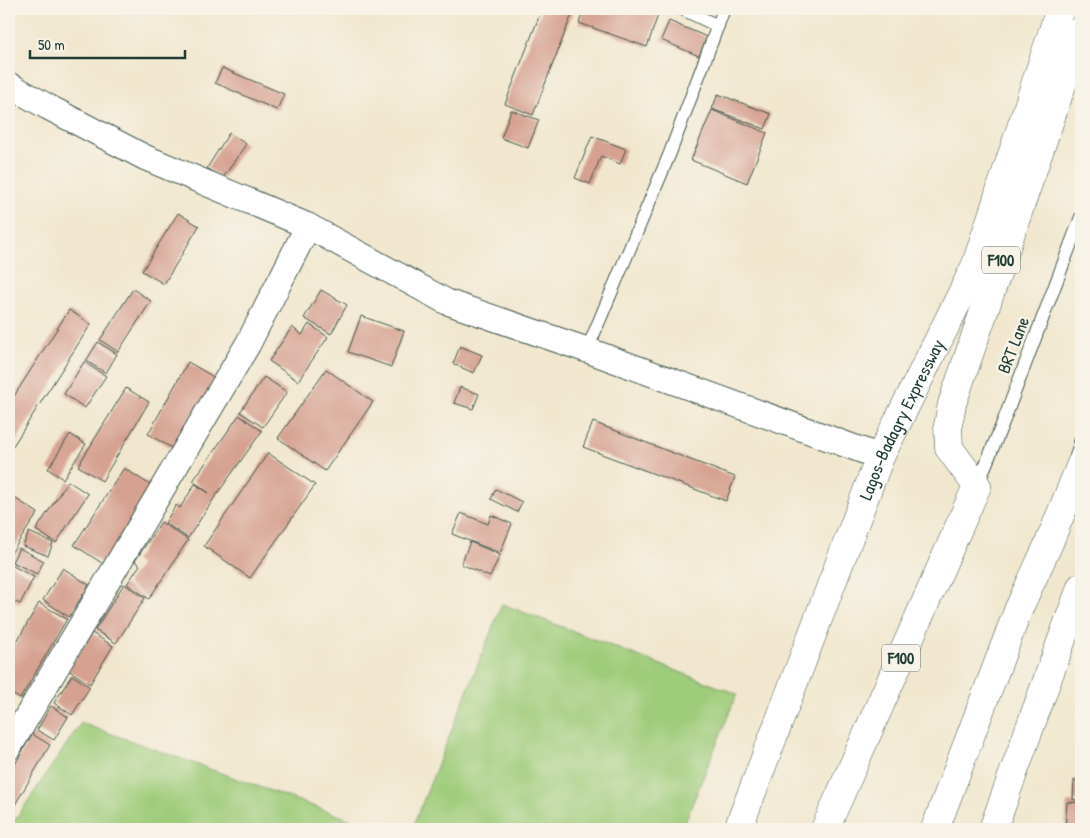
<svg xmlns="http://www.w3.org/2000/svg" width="1090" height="838" viewBox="0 0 1090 838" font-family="'Patrick Hand',sans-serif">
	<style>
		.green { fill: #9fcc7a; stroke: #5f8457 }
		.building { fill: #d6a191 }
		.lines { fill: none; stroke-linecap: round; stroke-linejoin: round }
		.lane-casing { stroke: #3e564b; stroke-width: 14 }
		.street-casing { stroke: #3e564b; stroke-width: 27 }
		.primary-casing { stroke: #3e564b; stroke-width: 29 }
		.highway-casing { stroke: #3e564b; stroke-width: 29 }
		.lane { stroke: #fff; stroke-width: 12 }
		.street { stroke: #fff; stroke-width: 25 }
		.primary { stroke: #fff; stroke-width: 28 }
		.highway { stroke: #fff; stroke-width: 28 }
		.labels { text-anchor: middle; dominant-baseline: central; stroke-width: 5; stroke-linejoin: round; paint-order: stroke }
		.shield { fill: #f7f3e8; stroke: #60746a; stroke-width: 1 }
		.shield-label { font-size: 16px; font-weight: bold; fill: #1f3d34 }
		.street-label { font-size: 18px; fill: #1f3d34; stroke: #f7f3e8 }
	</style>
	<rect width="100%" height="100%" fill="#f7f3e8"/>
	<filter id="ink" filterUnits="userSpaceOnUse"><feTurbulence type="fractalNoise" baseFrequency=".02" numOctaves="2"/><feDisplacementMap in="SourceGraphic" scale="10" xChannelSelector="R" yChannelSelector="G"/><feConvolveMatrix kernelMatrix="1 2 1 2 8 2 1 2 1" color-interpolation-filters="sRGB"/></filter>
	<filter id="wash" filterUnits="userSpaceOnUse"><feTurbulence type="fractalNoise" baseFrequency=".0096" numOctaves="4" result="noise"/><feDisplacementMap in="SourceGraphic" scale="20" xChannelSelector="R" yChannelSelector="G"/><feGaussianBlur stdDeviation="1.12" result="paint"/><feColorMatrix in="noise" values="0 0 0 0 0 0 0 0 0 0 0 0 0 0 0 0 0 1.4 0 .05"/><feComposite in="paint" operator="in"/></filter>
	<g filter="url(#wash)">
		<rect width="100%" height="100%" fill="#f1e7ce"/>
		<!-- green -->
		<g class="green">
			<path d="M502 604 737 694 682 829H412Z"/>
			<path d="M81 723 377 829H9Z"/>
		</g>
		<g id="blocks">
			<!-- building -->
			<g class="building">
				<path d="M542 9H574L533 115 505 104Z"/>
				<path d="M584 9H642L658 15 647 47 579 23Z"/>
				<path d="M669 21 707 37 699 56 661 40Z"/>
				<path d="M222 68 284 94 277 110 215 83Z"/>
				<path d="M718 94 771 114 765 129 712 109Z"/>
				<path d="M511 110 539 120 528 148 501 138Z"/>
				<path d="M712 110 767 133 747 183 691 160Z"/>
				<path d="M229 133 246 144 223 178 207 168Z"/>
				<path d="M592 136 626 149 620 164 601 156 590 184 575 178Z"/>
				<path d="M178 213 199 226 164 284 142 271Z"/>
				<path d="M133 289 151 301 118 352 100 340Z"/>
				<path d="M321 290 347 305 331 334 304 318Z"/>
				<path d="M69 310 91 324 9 452V404Z"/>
				<path d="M361 316 404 331 391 367 348 352Z"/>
				<path d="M309 324 328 337 298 381 269 361 292 327 302 335Z"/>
				<path d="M98 342 117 354 106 373 86 361Z"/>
				<path d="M460 346 482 355 474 373 453 364Z"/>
				<path d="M84 362 106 376 85 408 64 394Z"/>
				<path d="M188 362 217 379 177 451 148 434Z"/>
				<path d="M326 369 373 402 325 471 278 438Z"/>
				<path d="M264 377 287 392 263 427 240 412Z"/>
				<path d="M460 387 479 394 473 409 454 403Z"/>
				<path d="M126 388 149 402 102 481 78 466Z"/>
				<path d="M239 415 262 431 215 497 188 538 165 523 176 505 180 508 195 484 209 493 193 481Z"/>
				<path d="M593 422 735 477 726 501 583 447Z"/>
				<path d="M70 434 86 444 63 479 48 469Z"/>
				<path d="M268 453 315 485 250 578 204 546Z"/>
				<path d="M124 468 158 490 108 567 74 545Z"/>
				<path d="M68 481 88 494 56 543 36 530Z"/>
				<path d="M496 489 522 502 517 512 491 499Z"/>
				<path d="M13 497 38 513 9 556V504Z"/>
				<path d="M461 513 488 524 491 515 512 524 500 553 452 534Z"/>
				<path d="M161 522 188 540 149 599 127 584 140 565 135 561Z"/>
				<path d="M29 532 53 543 48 556 23 546Z"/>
				<path d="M470 542 500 555 490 577 461 564Z"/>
				<path d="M19 548 44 561 37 574 12 562Z"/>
				<path d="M9 564 34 577 20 604 9 599Z"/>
				<path d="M63 568 89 585 69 617 43 600Z"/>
				<path d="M124 584 145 598 116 643 95 630Z"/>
				<path d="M39 603 67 619 20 699 9 692V655Z"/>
				<path d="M92 633 113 646 90 684 68 670Z"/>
				<path d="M72 675 90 687 72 715 54 703Z"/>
				<path d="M51 706 68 717 54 740 37 730Z"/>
				<path d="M32 734 50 745 9 815V775Z"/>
				<path d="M1074 780 1081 781V800H1073Z"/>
				<path d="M1067 802 1081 803V829H1065Z"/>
			</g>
		</g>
	</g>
	<g filter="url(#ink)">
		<use href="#blocks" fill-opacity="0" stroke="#3e564b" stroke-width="1"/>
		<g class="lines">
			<defs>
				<g id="lane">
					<path d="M682 9 718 26"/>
					<path d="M587 350 670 153 724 9"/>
					<path d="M1073 467 1081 439"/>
					<path d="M977 486 1004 420 1081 217"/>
				</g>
				<g id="street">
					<path d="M9 85 48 107 144 157 308 226 447 302 587 350 880 457"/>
					<path d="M9 747 248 344 308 226"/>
				</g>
				<g id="primary">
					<path id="s1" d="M738 829 880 457 975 267 1060 9"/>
					<path d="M993 829 1081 587"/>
				</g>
				<g id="highway">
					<path d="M825 829 977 486 949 448 948 425 952 404 1081 30"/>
					<path d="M935 829 1019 608 1049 543 1081 464"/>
				</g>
			</defs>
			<!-- lane casing -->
			<use href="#lane" class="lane-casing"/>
			<!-- street casing -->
			<use href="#street" class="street-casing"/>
			<!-- primary casing -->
			<use href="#primary" class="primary-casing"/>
			<!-- highway casing -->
			<use href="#highway" class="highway-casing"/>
			<!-- lane -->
			<use href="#lane" class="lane"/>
			<!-- street -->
			<use href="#street" class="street"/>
			<!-- primary -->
			<use href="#primary" class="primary"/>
			<!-- highway -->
			<use href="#highway" class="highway"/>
		</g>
	</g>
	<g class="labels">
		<!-- shield labels -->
		<g class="shield">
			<rect x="982" y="246.5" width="38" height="27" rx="4"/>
			<rect x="882" y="644.5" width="38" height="27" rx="4"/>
		</g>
		<g class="shield-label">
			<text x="1001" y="260">F100</text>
			<text x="901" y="658">F100</text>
		</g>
		<!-- street labels -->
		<g class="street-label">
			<text transform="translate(1013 345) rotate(-69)">BRT Lane</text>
			<text stroke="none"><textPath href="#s1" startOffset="441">Lagos-Badagry Expressway</textPath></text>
		</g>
	</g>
	<!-- margin -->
	<rect width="1090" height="838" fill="none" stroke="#f7f3e8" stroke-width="30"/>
	<!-- scale -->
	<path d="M30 50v8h155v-8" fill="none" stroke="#1f3d34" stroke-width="2.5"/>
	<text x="38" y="50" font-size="15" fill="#1f3d34" stroke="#f7f3e8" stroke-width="4" paint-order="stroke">50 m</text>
</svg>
